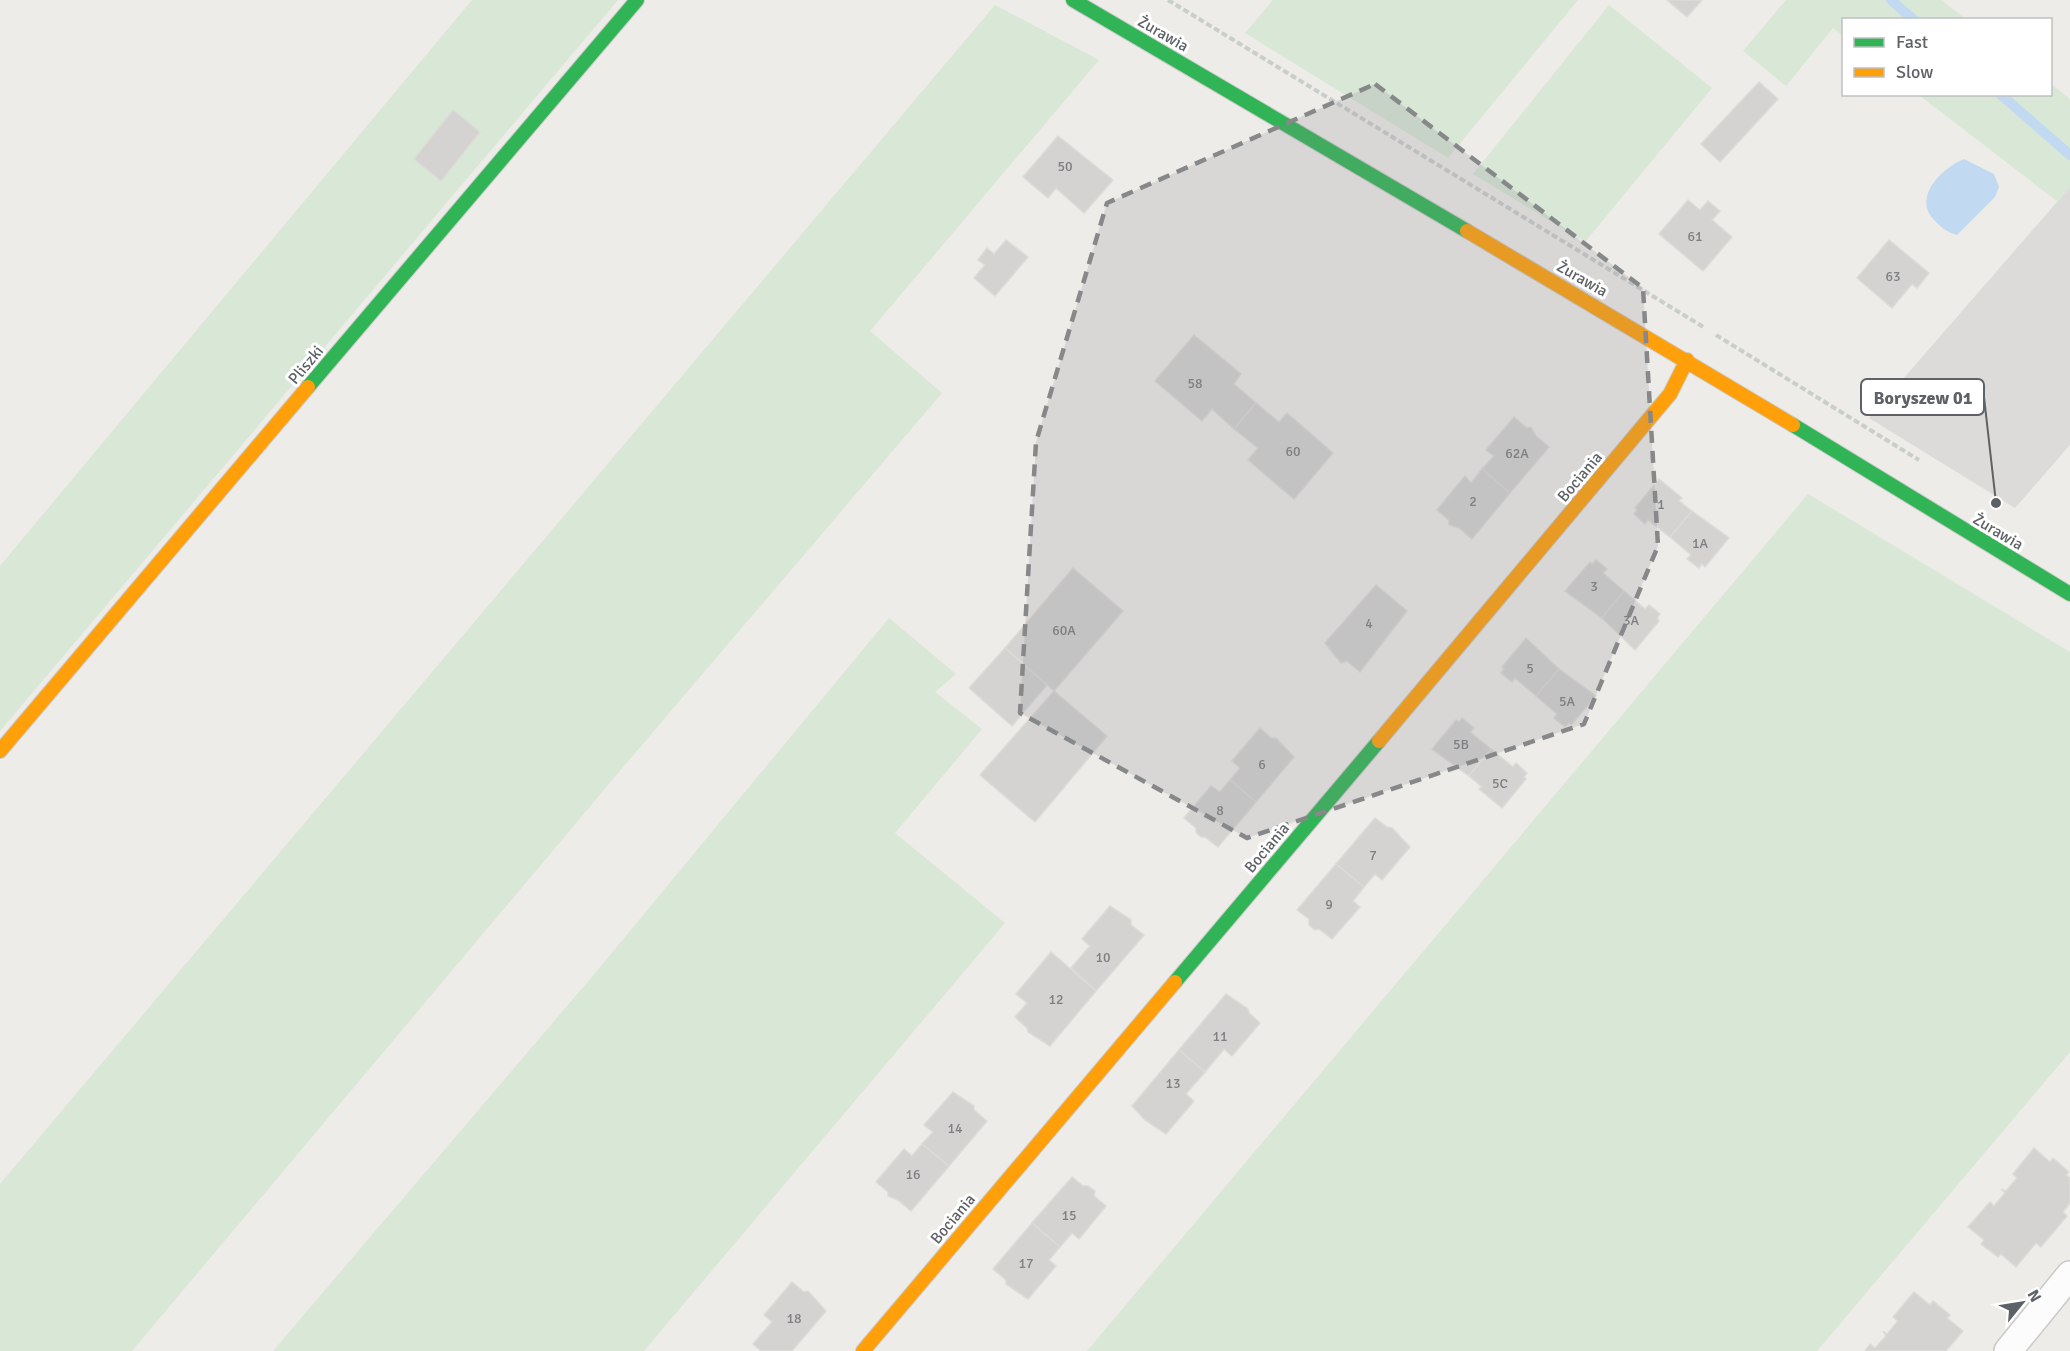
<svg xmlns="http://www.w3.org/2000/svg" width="2070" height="1351" viewBox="0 0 2070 1351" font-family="Signika,sans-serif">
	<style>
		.industrial { fill: #dcdbd9 }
		.green { fill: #d8e7d6 }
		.water { fill: #c2daf1 }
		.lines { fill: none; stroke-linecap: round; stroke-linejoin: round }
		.stream { stroke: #c2daf1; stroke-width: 10 }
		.building { fill: #d4d3d1; stroke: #dcdbd8; stroke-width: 1.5 }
		.street-casing { stroke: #cacac9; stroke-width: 30 }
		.fast-casing { stroke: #cacac9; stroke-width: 16 }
		.slow-casing { stroke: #cacac9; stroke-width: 16 }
		.path { stroke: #cacecb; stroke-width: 4; stroke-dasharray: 6 3; stroke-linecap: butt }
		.street { stroke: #fcfcfc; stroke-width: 27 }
		.fast { stroke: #30b455; stroke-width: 14 }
		.slow { stroke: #ff9f0a; stroke-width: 14 }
		.marked { fill: #86888a; fill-opacity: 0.2; stroke: #86888a; stroke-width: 4.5; stroke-dasharray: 12 8; stroke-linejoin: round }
		.labels { text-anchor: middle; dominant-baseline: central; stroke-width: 6; stroke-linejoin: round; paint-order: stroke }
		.number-label { font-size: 14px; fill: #7d7f81 }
		.street-label { font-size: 16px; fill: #5e6165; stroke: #fff }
		.leader { fill: none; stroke: #5e6165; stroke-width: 2 }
		.callout-dot { fill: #5e6165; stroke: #fff; stroke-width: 2 }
		.callout { fill: #fff; stroke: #5e6165; stroke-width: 2 }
		.callout-label { font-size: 18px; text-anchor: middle; font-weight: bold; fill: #5e6165 }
	</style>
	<rect width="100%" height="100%" fill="#edece8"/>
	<!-- industrial -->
	<path class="industrial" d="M2070 187V445L2015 508 1869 418Z"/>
	<!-- green -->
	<g class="green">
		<path d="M472 0H618L0 731V566Z"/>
		<path d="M1273 0H1578L1448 158 1245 33Z"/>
		<path d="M1786 0H1941L1966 19 1844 20 1843 36 1833 28 1786 86 1743 51Z"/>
		<path d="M995 5 1099 60 870 331 942 393 624 766 132 1351H0V1184Z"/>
		<path d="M1609 5 1712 88 1585 242 1473 174Z"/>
		<path d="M2051 84 2070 99V187L2058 202 1919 95 2050 94Z"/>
		<path d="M1808 494 2070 652V1052L1817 1351H1087Z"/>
		<path d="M889 618 956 674 935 692 982 729 895 833 1005 923 644 1351H273L596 972Z"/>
	</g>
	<!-- water -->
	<path class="water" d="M1964 159 1994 174 1999 187 1995 197 1957 235C1946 232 1942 228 1934 220 1912 197 1942 168 1964 159Z"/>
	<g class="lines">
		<!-- stream -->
		<g class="stream">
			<path d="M1891 0 1914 20"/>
			<path d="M2000 94 2070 155"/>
		</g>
	</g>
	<!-- building -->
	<g class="building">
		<path d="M1667 0H1702L1687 17Z"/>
		<path d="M1759 82 1778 99 1720 162 1701 144Z"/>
		<path d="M453 110 480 132 441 181 414 159Z"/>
		<path d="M1058 136 1113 180 1084 213 1056 188 1048 198 1023 177Z"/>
		<path d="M1688 200 1700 210 1708 201 1720 211 1712 220 1732 237 1703 271 1659 234Z"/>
		<path d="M1006 240 1028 257 995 296 974 278 985 265 978 260 987 248 994 254Z"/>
		<path d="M1889 240 1929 273 1917 288 1912 284 1892 308 1857 278Z"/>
		<path d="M1194 335 1241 374 1234 384 1256 403 1234 429 1212 409 1202 421 1155 381Z"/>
		<path d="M1256 403 1279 422 1287 413 1333 453 1294 499 1248 460 1258 448 1234 429Z"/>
		<path d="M1514 417 1527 428 1531 427 1536 436 1549 447 1510 493 1482 469 1494 456 1486 450Z"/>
		<path d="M1482 469 1510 493 1472 539 1459 528 1449 525V520L1437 510 1465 476 1471 483Z"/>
		<path d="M1659 479 1682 498 1679 501 1692 511 1670 537 1648 520 1645 524 1634 514 1637 510 1635 508Z"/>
		<path d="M1692 511 1729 538 1705 567 1702 564 1699 568 1687 559 1691 555 1670 537Z"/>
		<path d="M1596 560 1607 569 1603 573 1624 591 1602 618 1565 591 1590 562 1592 564Z"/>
		<path d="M1073 568 1123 611 1054 691 1005 648Z"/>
		<path d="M1376 585 1407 611 1360 672 1347 661 1341 663 1325 643Z"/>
		<path d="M1624 591 1645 609 1649 605 1660 614 1657 618 1659 621 1635 650 1602 618Z"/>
		<path d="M1526 638 1559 669 1536 696 1515 678 1512 682 1501 673 1504 669 1502 667Z"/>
		<path d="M1005 648 1047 685 1012 726 969 688Z"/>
		<path d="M1559 669 1596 696 1571 725 1569 723 1565 727 1554 718 1557 714 1536 696Z"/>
		<path d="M1054 691 1107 736 1035 822 980 775Z"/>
		<path d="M1462 718 1474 728 1470 732 1491 749 1469 776 1432 749 1456 720 1459 722Z"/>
		<path d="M1260 728 1271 738H1276L1294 757 1256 802 1230 780 1240 768 1232 761Z"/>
		<path d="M1491 749 1513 767 1516 763 1527 773 1524 777 1526 779 1502 808 1479 789 1482 787 1469 776Z"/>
		<path d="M1230 780 1256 802 1218 847 1205 837H1201L1196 832V828L1184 818 1211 786 1220 792Z"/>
		<path d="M1375 818 1387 827 1392 828 1410 847 1382 880 1375 874 1364 887 1336 864Z"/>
		<path d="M1336 864 1364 887 1353 901 1360 907 1332 939 1319 929 1315 930 1309 925V919L1297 910Z"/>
		<path d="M1110 906 1131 920V925L1144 935 1096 991 1071 968 1090 946 1082 939Z"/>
		<path d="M1051 952 1096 991 1050 1046 1028 1032 1027 1028 1015 1017 1027 1003 1016 994Z"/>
		<path d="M1226 994 1248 1009 1249 1013 1260 1023 1232 1056 1224 1049 1205 1072 1179 1050Z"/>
		<path d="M1179 1050 1205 1072 1186 1094 1194 1101 1166 1134 1145 1120 1132 1106Z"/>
		<path d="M953 1092 974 1106V1110L987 1121 949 1166 922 1144 933 1132 924 1125Z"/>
		<path d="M922 1144 949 1166 911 1211 898 1200 888 1196V1192L876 1182 904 1149 912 1156Z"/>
		<path d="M2034 1148 2050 1162 2053 1158 2069 1172 2066 1175 2070 1178V1203L2063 1212 2067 1216 2041 1247 2036 1243 2016 1267 2001 1254 1998 1257 1981 1244 1984 1240 1968 1227 1990 1202 1994 1206 2005 1193 2001 1189 2006 1191 2017 1178 2013 1174Z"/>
		<path d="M1072 1177 1083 1186H1088L1095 1191 1094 1196 1106 1206 1079 1239 1072 1233 1060 1247 1032 1223Z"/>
		<path d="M1032 1223 1060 1247 1049 1260 1056 1266 1028 1299 1006 1284V1280L993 1269Z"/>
		<path d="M792 1282 804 1292 808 1291 826 1311 792 1351H761L753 1344 772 1322 764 1315Z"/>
		<path d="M1914 1292 1930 1305 1933 1301 1950 1315 1947 1318 1963 1331 1946 1351H1865L1870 1344 1875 1348 1886 1336 1883 1331 1887 1334 1898 1321 1893 1317Z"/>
	</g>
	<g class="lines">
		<defs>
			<path id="street" d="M2008 1351 2070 1275"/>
			<g id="fast">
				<path d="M1073 0 1467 231"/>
				<path d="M308 387 637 0"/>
				<path d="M1793 425 2070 594"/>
				<path d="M1175 982 1379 741"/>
			</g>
			<g id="slow">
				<path d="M1467 231 1793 425"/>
				<path d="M1379 741 1670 394 1687 360"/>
				<path d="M0 751 308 387"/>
				<path d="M863 1351 1175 982"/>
			</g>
		</defs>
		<!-- street casing -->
		<use href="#street" class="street-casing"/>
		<!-- fast casing -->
		<use href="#fast" class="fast-casing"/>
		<!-- slow casing -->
		<use href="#slow" class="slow-casing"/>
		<!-- path -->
		<g class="path">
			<path d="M1168 0 1705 328"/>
			<path d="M1716 335 1919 460"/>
		</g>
		<!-- street -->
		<use href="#street" class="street"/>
		<!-- fast -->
		<use href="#fast" class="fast"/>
		<!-- slow -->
		<use href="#slow" class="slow"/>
	</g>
	<!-- marked area -->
	<path class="marked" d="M1375 84 1643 288 1658 546 1584 724 1247 838 1020 713 1036 442 1107 203Z"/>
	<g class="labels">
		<!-- number labels -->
		<g class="number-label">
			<text x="1065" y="166">50</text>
			<text x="1695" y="236">61</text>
			<text x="1893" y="276">63</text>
			<text x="1195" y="383">58</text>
			<text x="1293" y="451">60</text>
			<text x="1517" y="453">62A</text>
			<text x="1473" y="501">2</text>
			<text x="1661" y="504">1</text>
			<text x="1700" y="543">1A</text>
			<text x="1594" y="586">3</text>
			<text x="1631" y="620">3A</text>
			<text x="1369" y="623">4</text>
			<text x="1064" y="630">60A</text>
			<text x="1530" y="668">5</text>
			<text x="1567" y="701">5A</text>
			<text x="1461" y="744">5B</text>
			<text x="1262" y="764">6</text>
			<text x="1500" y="783">5C</text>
			<text x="1220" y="810">8</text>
			<text x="1373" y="855">7</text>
			<text x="1329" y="904">9</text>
			<text x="1103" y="957">10</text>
			<text x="1056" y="999">12</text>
			<text x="1220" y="1036">11</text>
			<text x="1173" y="1083">13</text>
			<text x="955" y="1128">14</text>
			<text x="913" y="1174">16</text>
			<text x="1069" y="1215">15</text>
			<text x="1026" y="1263">17</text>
			<text x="794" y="1318">18</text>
		</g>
		<!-- street labels -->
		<g class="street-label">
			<text transform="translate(1163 34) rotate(30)">Żurawia</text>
			<text transform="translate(1582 279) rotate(30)">Żurawia</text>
			<text transform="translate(306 365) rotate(-50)">Pliszki</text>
			<text transform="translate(1580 477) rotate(-50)">Bociania</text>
			<text transform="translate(1998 532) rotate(31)">Żurawia</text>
			<text transform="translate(1267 848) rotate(-50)">Bociania</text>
			<text transform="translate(953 1219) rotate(-50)">Bociania</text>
		</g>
	</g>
	<!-- callouts -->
	<path class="leader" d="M1996 503L1984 397"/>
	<circle class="callout-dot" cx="1996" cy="503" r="6"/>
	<rect class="callout" x="1861" y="379" width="123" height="36" rx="6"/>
	<g class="callout-label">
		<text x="1923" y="404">Boryszew 01</text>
	</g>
	<!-- legend -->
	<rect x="1842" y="18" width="210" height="78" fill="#ffffff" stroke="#bfc0c1" stroke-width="1.5"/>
	<rect x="1854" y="38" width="30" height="9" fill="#30b455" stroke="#bfc0c1" stroke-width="1.5"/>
	<text x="1896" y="48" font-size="18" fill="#5e6165">Fast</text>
	<rect x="1854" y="68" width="30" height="9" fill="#ff9f0a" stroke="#bfc0c1" stroke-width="1.5"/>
	<text x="1896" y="78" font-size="18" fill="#5e6165">Slow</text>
	<!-- north arrow -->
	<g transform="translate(2022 1303) rotate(60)" stroke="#ffffff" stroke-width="4.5" paint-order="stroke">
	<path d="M0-4.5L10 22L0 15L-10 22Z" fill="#5e6165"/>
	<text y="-9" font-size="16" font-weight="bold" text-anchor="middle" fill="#5e6165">N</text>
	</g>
</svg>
